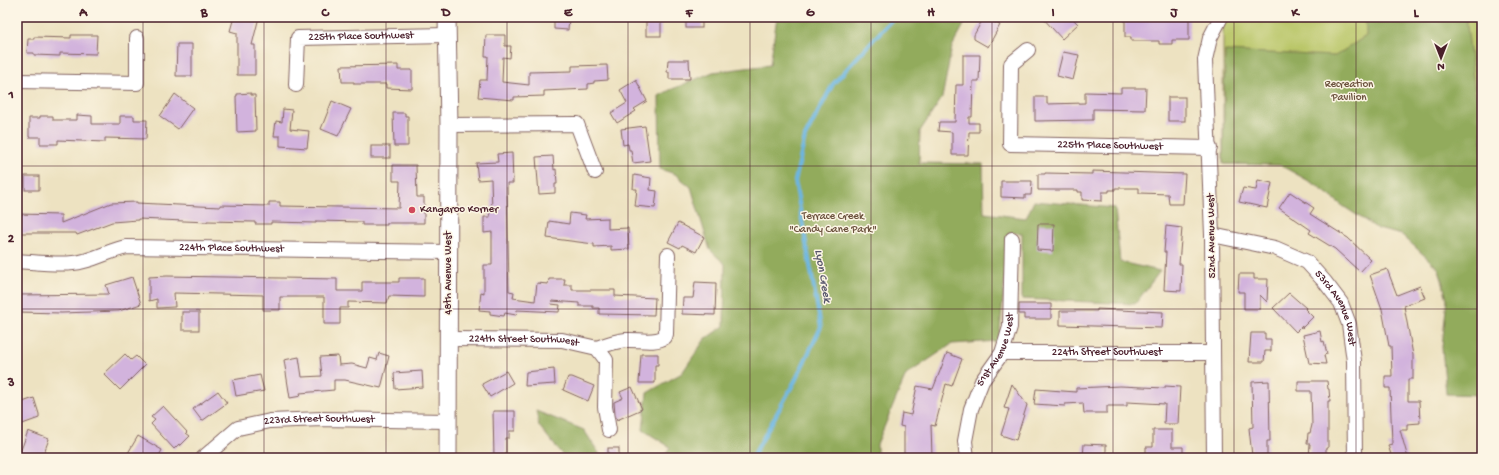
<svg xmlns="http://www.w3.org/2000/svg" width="1499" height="475" viewBox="0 0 1499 475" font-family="'Gochi Hand',sans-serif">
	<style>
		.green { fill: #b9c668; stroke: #82724a }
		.forest { fill: #92ab5c; stroke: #6e6544 }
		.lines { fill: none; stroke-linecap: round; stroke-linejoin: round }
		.stream { stroke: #6ab6e3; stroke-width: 4 }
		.building { fill: #d2b3dd }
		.minor-casing { stroke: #836360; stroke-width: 16 }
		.major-casing { stroke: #836360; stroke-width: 19 }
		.minor { stroke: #fff; stroke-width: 14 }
		.major { stroke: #fff; stroke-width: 17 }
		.grid { fill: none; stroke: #4a1f2b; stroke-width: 1; stroke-opacity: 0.55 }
		.poi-dot { fill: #d1495b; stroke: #fcf5e5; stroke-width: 1.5 }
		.labels { text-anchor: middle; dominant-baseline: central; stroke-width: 3; stroke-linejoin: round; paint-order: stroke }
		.street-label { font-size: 11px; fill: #4a1f2b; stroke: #fcf5e5 }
		.park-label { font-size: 11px; fill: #6b513d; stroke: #fcf5e5 }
		.poi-label { font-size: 11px; fill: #4a1f2b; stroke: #fcf5e5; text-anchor: start }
		.water-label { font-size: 12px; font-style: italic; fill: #55546b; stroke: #fcf5e5 }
		.neatline { fill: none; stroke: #4a1f2b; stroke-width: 1.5 }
		.grid-label { font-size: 13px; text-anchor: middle; font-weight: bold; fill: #4a1f2b }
	</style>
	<rect width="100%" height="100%" fill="#fcf5e5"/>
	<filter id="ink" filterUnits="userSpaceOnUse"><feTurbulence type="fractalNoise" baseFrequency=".025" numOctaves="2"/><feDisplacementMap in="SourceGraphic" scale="8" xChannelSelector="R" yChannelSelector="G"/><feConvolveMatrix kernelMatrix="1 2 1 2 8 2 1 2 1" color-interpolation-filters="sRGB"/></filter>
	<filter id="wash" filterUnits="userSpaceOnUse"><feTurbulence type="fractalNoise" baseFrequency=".012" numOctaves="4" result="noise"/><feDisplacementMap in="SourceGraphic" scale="16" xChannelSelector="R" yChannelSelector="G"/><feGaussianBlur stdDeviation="0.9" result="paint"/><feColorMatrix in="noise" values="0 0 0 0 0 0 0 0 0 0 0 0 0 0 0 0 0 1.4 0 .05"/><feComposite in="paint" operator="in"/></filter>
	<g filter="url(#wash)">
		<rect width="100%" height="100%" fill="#ede2c1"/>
		<!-- green -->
		<path class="green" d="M1223 17H1482V168L1223 164Z"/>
		<!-- forest -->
		<g class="forest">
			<path d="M777 17H968L952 47 942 98 920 131 919 163 983 164 984 213 1026 218 1034 201 1115 208 1120 262 1160 271 1135 304 1022 299V233H1009L999 341 952 344 906 375 877 444V458H663L670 447 643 430 647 393 682 373 705 339 724 326 725 264 710 250 691 187 675 174 660 169 659 96 670 90 713 72 770 65Z"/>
			<path d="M1366 17H1466L1475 93 1482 108V395L1446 394 1442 347 1447 299 1439 269 1402 235 1378 229 1343 206 1316 185 1280 165 1223 164 1225 51 1335 56 1366 36Z"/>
			<path d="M536 411 584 430 602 458H565L539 426Z"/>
		</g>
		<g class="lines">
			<!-- stream -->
			<path class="stream" d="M752 458 796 379 821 327 795 181 805 137 833 84 894 17"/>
		</g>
		<g id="blocks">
			<!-- building -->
			<g class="building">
				<path d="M234 17H259L252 45H255V75H237V33L230 31Z"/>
				<path d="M554 17H569L568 30 554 29Z"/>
				<rect x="686" y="17" width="16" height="11"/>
				<path d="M984 17 1000 25 988 47 974 39V35Z"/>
				<path d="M1042 17H1071L1078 24 1062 39Z"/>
				<path d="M1125 17H1189V40H1172V44H1159V41H1131V37H1125Z"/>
				<rect x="646" y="20" width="15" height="16"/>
				<path d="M71 35H97L96 54 60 53V56L34 55V53H27L28 39H34V37L71 38Z"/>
				<path d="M486 35H505V46H511L510 58 503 57 502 82 529 85V72L572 71V66L607 65 608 80 594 81V83L588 84V89L544 91V96L514 97V100L478 97 480 80H487L488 56H485Z"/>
				<path d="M177 44H192V76H176Z"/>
				<path d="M1063 52 1079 55 1073 80 1057 76Z"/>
				<path d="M963 55H980L979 81H973L972 117H969V123H979V132H969L968 155H952V132L938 131 939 122H955L956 85H963Z"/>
				<path d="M668 60H689L690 79H669V72H667Z"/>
				<path d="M398 65V70H412V89L386 88V84H354V82H342L341 66Z"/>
				<path d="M636 80 647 101 634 109 636 111 617 123 611 113 627 103 620 90Z"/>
				<path d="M1121 88H1146L1145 110 1093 109V120L1035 121V97H1047V104L1085 103V92L1121 93Z"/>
				<path d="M251 93V95H255L256 131 237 132 236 96H237V94Z"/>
				<path d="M175 94 193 108 178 129 160 116Z"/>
				<rect x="1168" y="97" width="17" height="24"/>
				<path d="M332 101 351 109 338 136 321 129Z"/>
				<path d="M283 109 292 110 290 129 309 131 307 148 280 146V136H274L276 121 282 122Z"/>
				<path d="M393 113H405V116H408V146H394Z"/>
				<path d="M77 115 92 116V124H120V116H134V120H147L146 139 105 138V142L58 140V144H40V137H29V118H40V116H53V120H77Z"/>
				<path d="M645 126 650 161 633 163 631 150H629L628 144 623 145 621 129Z"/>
				<rect x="371" y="146" width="19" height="12"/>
				<path d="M512 153 513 183H507L509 291 514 292 513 298 535 301 537 283 548 284 549 279H565L564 285H572V290H615V296L655 298 654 315 599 314V308H593V306H579V303L552 301 551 304 560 305 559 312 517 310 516 315 505 313 504 316 490 314V311L479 310 481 292 484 293V265H492V232L484 233V217H490L489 211H492L491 179 478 180 476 163 498 162 497 154Z"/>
				<path d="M553 156 554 170 556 169 557 184H555V193L539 194 536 157Z"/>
				<path d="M393 165H416L417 197H424V223H387V225H362V222L316 221V223L271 222V224H255V222L207 221V222L138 219V220L112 222 77 235 76 233H17V214L61 215V223L111 203 137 202V203L220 207V205L269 206V202H280V206L399 208 400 181H393Z"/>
				<path d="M1092 171 1185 174 1183 204H1169L1168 194 1139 193V188H1115V190H1109V192H1102V201L1082 200V192H1078V190H1038V174H1045V173L1092 174Z"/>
				<path d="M634 175 651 178 650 190 657 191 655 208 635 206 637 189H633Z"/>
				<rect x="25" y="176" width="14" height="14"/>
				<path d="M1258 180 1272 183 1267 208 1239 202 1243 188 1256 190Z"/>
				<path d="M1001 181H1032L1031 195H1025V198L1001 197Z"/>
				<path d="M1290 192 1314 208 1310 214 1348 238 1371 260 1360 272 1335 249 1309 233 1311 230 1279 208Z"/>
				<path d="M570 213 586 215 585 219 608 218V229L628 228 629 249 611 250V246L594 247V244L547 238 549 221 569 224Z"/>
				<path d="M678 223 704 237 696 252 682 245 680 248 668 242Z"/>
				<path d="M1038 224H1054L1053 251 1037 250Z"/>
				<path d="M1166 226 1182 228 1179 264H1182L1181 291 1164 290 1166 252H1164Z"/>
				<path d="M1387 269 1397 295 1420 286 1425 298 1404 306 1413 355V379H1408V401H1419L1420 423 1407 424V430H1400L1408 458H1392L1388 445 1392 444 1390 388H1385V376H1392L1391 346H1389L1382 309 1370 275Z"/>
				<path d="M1239 274H1254V279H1268L1267 302 1260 295V309H1244V292H1238Z"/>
				<path d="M167 276 337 279V291H362V282H399V278H424V297L389 296 387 303 348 302V308H340V324H324V297H280V310H263V295L174 293 175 307 157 308V299L149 301V277Z"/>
				<path d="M132 277 141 304 119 311 62 313 17 312V295L109 294 106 285Z"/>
				<path d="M695 282 716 283 715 315 682 314 683 298H693Z"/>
				<path d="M1289 293 1306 308 1305 309 1313 317 1302 328V326L1296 332 1273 308Z"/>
				<path d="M1019 304H1051V319H1024V314H1019Z"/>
				<path d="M1097 309 1163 312 1162 328 1060 325V311H1097Z"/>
				<rect x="182" y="312" width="17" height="18"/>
				<path d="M1320 331 1322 342 1324 341 1327 354 1324 355 1326 364 1309 363 1303 335Z"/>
				<path d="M1251 333H1265V339H1271V351H1265L1264 362H1249Z"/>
				<path d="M379 353 389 356 381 388 345 380H334V390L300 393 301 396 290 398 284 360 299 357 302 377 322 376 320 357 338 356 339 365 352 364 367 368 370 358 377 360Z"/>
				<path d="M947 353 962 359 952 386 946 384 935 426 931 425 932 457 930 458H904V427L900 426 902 413 911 415 917 386 933 389Z"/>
				<path d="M125 354 131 360 136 356 145 365 120 390 104 374Z"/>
				<path d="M641 354H658V365H655V383H639Z"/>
				<path d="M554 369 555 384 525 386 526 372Z"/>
				<path d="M422 371 423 387 395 389 394 373Z"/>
				<path d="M506 371 513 383 490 397 482 384Z"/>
				<path d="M260 375 264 391 236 396 233 380Z"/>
				<path d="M568 377H572L594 386 588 401 563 390Z"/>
				<path d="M1269 381 1270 441H1267V455L1252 456 1249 428 1253 427 1252 382Z"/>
				<path d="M1298 381H1327L1328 389H1329L1330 401H1328V448H1326V458H1309L1310 444H1307L1308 433H1310L1312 425 1311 391H1298Z"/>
				<path d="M1012 384 1027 405 1016 440 1001 435 1009 409 1004 408Z"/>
				<path d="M1120 386 1165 388V386L1180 387 1178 424H1164L1165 404 1127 402V406H1107V413H1084L1083 403 1065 404V406L1034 404 1036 389 1076 392V388Z"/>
				<path d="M632 387 642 409 617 420 615 415 614 402 623 398 620 392Z"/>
				<path d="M218 391 227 403 202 421 193 409Z"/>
				<path d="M34 398 39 414V418L17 426V404Z"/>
				<path d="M163 406 187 432 186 433 190 436 180 446 179 444 174 449 151 424 155 420 151 417Z"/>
				<path d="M493 411H515V431H509V438H506V458H494Z"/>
				<path d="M1153 430H1172V447H1183V458H1146V447H1153Z"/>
				<path d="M28 431 49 439 42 458H18Z"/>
				<path d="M138 436 162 450 158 458H125Z"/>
				<path d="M1084 444 1106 445V458H1083Z"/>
				<rect x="608" y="448" width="11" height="10"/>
			</g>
		</g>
	</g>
	<g filter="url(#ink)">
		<use href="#blocks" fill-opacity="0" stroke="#836360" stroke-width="1"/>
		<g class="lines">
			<defs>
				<g id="minor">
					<path id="s1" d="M1028 50 1011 64 1010 144 1210 148"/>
					<path d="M17 81 137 83V38"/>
					<path id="s2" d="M296 85 298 38 447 35"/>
					<path d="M449 125 577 124 595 172"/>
					<path id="s3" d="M1212 235 1275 248 1307 262 1325 282 1341 303 1349 324 1354 361 1355 458"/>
					<path id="s4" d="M17 261C34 262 56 265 73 263 92 262 109 250 127 247L448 252"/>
					<path id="s5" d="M449 339 562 340 597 348"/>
					<path d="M597 348C607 344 616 341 626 340 638 339 654 344 665 337L666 334 668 255"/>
					<path d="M597 348 606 360 605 407 609 430"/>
					<path id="s6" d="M1002 353H1213"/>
					<path id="s7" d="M203 458 238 428 270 421 322 419 448 421"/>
					<path id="s8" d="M967 458 965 441 971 409 982 381 1002 353 1010 327 1012 239"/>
					<path d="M1214 458 1212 235 1205 60 1210 38 1221 17"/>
				</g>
				<path id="major" d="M447 17 449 125 448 458"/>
			</defs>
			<!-- minor casing -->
			<use href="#minor" class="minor-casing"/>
			<!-- major casing -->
			<use href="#major" class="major-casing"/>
			<!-- minor -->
			<use href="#minor" class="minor"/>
			<!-- major -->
			<use href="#major" class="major"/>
		</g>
	</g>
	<!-- grid -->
	<path class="grid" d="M143 17V458M264 17V458M386 17V458M507 17V458M628 17V458M750 17V458M871 17V458M992 17V458M1113 17V458M1234 17V458M1356 17V458M17 166H1482M17 309H1482"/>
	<!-- markers -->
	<circle class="poi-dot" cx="412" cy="210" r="4"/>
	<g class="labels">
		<!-- street labels -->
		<g class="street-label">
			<text stroke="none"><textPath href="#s2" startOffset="110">225th Place Southwest</textPath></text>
			<text stroke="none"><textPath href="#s1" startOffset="202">225th Place Southwest</textPath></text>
			<text transform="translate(1212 236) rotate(-91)">52nd Avenue West</text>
			<text stroke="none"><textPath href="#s4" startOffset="217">224th Place Southwest</textPath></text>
			<text transform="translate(449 273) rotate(-90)">48th Avenue West</text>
			<text stroke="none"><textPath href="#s3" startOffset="155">53rd Avenue West</textPath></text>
			<text stroke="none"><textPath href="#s5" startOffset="75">224th Street Southwest</textPath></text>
			<text stroke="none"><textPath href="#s8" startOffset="115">51st Avenue West</textPath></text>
			<text stroke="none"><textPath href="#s6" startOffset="105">224th Street Southwest</textPath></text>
			<text stroke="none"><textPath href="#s7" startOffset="128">223rd Street Southwest</textPath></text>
		</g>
		<!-- park labels -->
		<g class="park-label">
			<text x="1349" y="85">Recreation<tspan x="1349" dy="13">Pavilion</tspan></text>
			<text x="833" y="217">Terrace Creek<tspan x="833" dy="13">"Candy Cane Park"</tspan></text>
		</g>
		<!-- poi labels -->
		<g class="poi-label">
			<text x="420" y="210">Kangaroo Korner</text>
		</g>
		<!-- water labels -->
		<g class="water-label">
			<text transform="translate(822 276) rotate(80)">Lyon Creek</text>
		</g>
	</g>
	<!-- margin -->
	<rect width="1499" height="475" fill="none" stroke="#fcf5e5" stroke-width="44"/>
	<!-- north arrow -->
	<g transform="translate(1441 58) rotate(180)" stroke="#fcf5e5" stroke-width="3" paint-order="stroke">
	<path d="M0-3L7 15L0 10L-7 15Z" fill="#4a1f2b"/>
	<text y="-6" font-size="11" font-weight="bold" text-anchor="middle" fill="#4a1f2b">N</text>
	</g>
	<rect x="22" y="22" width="1455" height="431" class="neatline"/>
	<g class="grid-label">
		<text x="83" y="16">A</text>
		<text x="204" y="16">B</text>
		<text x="325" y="16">C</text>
		<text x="446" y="16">D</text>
		<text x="568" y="16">E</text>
		<text x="689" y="16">F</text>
		<text x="810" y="16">G</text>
		<text x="931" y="16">H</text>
		<text x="1053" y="16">I</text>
		<text x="1174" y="16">J</text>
		<text x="1295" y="16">K</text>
		<text x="1416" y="16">L</text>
		<text x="11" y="98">1</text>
		<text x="11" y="242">2</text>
		<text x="11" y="386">3</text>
	</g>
</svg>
